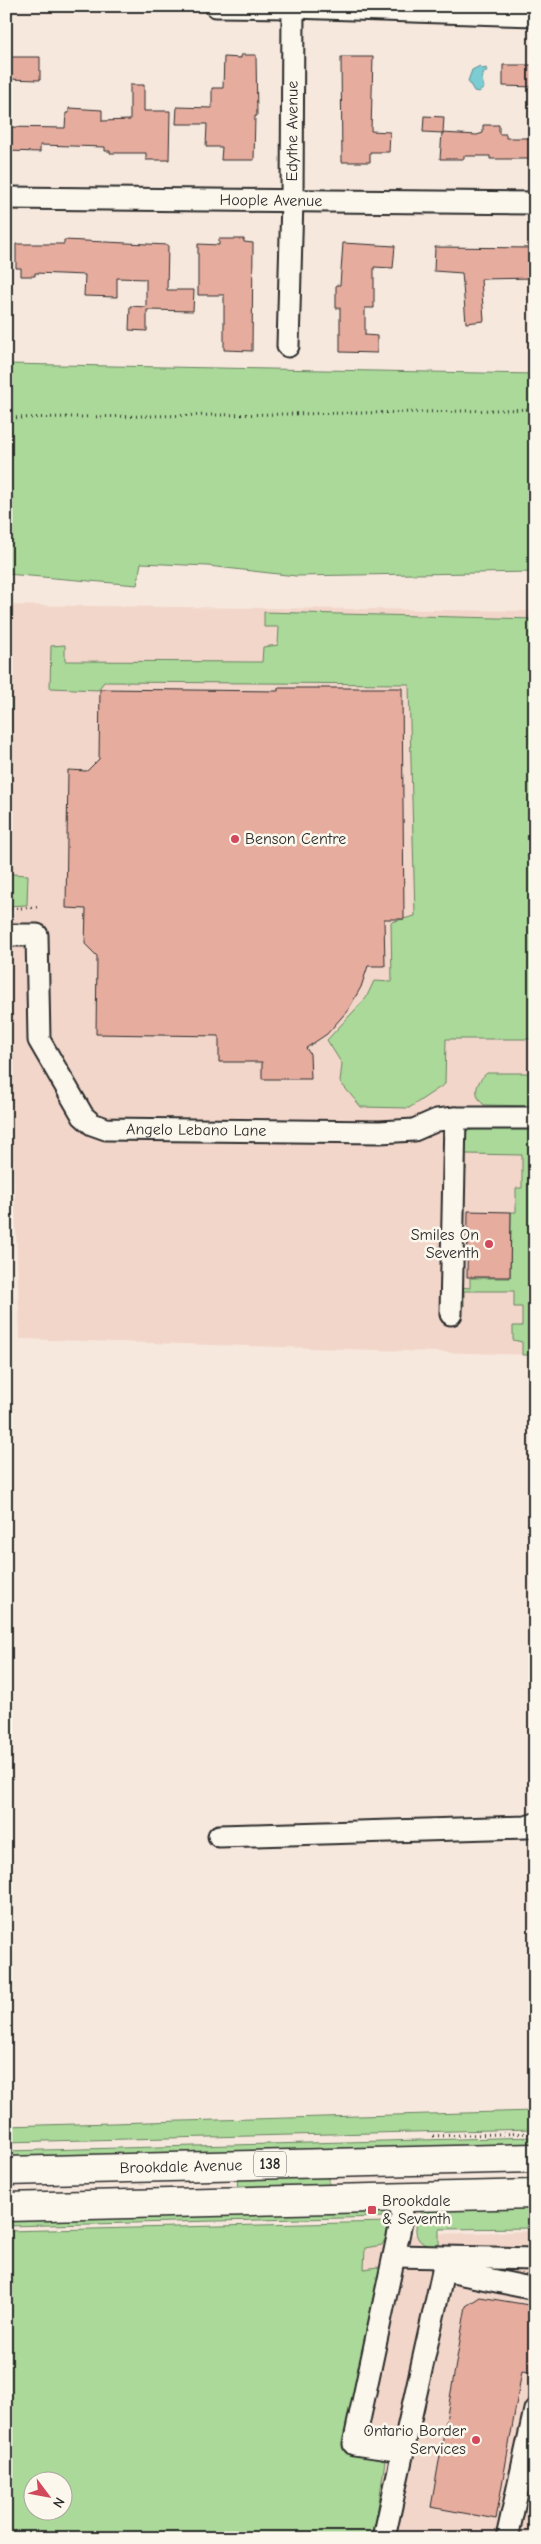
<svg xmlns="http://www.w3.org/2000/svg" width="541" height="2544" viewBox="0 0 541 2544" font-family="'Comic Neue',sans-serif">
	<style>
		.built { fill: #f2d6ca }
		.green { fill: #aad999; stroke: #6a8262; fill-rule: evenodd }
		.water { fill: #7bccd3; stroke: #5b8c90 }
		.building { fill: #e6ad9f; stroke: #2b2b2b }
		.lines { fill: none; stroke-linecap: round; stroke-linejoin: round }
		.minor-casing { stroke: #2b2b2b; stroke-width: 25 }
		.major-casing { stroke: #2b2b2b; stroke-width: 31 }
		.path { stroke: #2b2b2b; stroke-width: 3; stroke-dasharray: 1 4; stroke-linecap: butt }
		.minor { stroke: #fbf7ec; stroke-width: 21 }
		.major { stroke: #fbf7ec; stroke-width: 28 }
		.poi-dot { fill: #d1495b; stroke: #fbf7ec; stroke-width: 2 }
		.labels { text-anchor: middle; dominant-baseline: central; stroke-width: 5; stroke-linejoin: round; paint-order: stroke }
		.shield { fill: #fbf7ec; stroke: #696865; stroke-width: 1 }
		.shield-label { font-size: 15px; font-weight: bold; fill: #2b2b2b }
		.street-label { font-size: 16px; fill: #2b2b2b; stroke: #fbf7ec }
		.poi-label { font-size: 16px; fill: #2b2b2b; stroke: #fbf7ec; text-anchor: start }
	</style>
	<rect width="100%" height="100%" fill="#f7e8dd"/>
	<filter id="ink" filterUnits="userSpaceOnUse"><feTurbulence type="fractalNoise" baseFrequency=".02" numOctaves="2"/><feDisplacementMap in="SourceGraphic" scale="10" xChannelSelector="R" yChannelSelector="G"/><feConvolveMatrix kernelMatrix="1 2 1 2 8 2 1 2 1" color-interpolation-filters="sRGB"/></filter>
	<g filter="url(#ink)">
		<!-- built -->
		<g class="built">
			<path d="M6 605 535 611V1355L20 1339 6 953 16 905 6 904Z"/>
			<path d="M535 2231V2538H307L365 2236Z"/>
		</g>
		<!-- green -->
		<g class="green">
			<path d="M6 364 535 374V572L296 576 208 566 141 563 137 585 6 574Z"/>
			<path d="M264 612 535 619V1039H446L445 1084 409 1108 361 1107 340 1082 342 1064 327 1040 366 998 374 981 392 982 391 922 415 916 409 684 104 682 98 690 50 688 51 646 65 645V661L262 662 263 647 278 645 279 627H264Z"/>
			<path d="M6 684H11V874L28 875 27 905 6 906Z"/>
			<path d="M487 1073H535V1106L484 1105C472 1094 476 1082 487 1073Z"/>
			<path d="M477 1128 535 1129V1355H522V1342L513 1340V1326H522V1307H514V1291H464V1306L462 1305 460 1287 470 1288V1278H510L511 1212H516V1188H522V1155L466 1154V1170L464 1169V1132Z"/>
			<path d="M535 2111V2129L6 2142V2126Z"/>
			<path d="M535 2137V2147L6 2160V2151Z"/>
			<path d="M329 2174V2188L238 2190 237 2177Z"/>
			<path d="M535 2205V2228L439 2229V2247C412 2247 411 2227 424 2208Z"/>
			<path d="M378 2209 385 2217 6 2226 15 2219Z"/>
			<path d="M388 2222 390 2230 382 2245 365 2248 364 2269 377 2267 381 2269 348 2453 385 2461 374 2535 384 2538H6V2231ZM32 2482H62V2512H32Z"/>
		</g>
		<!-- water -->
		<path class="water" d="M480 66 483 69 486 68 487 72H484L482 79 484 88 479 92 474 91 468 81 472 70Z"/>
		<!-- building -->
		<g class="building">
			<path d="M241 55H256L257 116H255L254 160H221L222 147H206L207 124H176L177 107 212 108V88H223L224 57 241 58Z"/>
			<path d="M9 57H40V80L6 79V59Z"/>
			<path d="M341 57H373L371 131 390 132 389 152H370V162H342Z"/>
			<path d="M503 65H535V87L503 86Z"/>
			<path d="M130 85H144V111H170L169 160H146V153H110V151H105V147L40 145V152L7 151 6 127 65 128 66 113H69V108L102 110V121L130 120Z"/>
			<path d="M424 116 444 117 443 133 423 132Z"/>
			<path d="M483 125H499V134H506V138H535V159H490V156H464V159H440L442 133 477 135 483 133Z"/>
			<path d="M219 239H244V242L253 243 252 351 224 350V295H198V244L219 245Z"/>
			<path d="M64 240 168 245 167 290H194L193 311 147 310V331L129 330 130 306 146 307V279L117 278V297L84 296 85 275 35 273V276H21V268H16V244H64Z"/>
			<path d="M343 243 395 246 393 268 374 267V308H365V335L377 336V353L340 352V308H336V285H340Z"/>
			<path d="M435 247 535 248V278L481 279 484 321 466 323 462 273 434 271Z"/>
			<path d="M278 688H402L404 919H384L385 966H368L361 987 348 1010 327 1034 306 1048 310 1054 311 1079H262V1062H219V1036L96 1034 97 956 85 944 86 909 66 908 68 770 87 771 99 759 100 689 278 691Z"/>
			<path d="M468 1211 511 1212 510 1277H467Z"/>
			<path d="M480 2297 535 2306V2373L522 2371 496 2519 431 2507 466 2306Z"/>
		</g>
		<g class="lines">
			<defs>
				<g id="minor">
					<path d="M216 6 293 7 535 15"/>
					<path id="s1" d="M6 198 535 203"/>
					<path id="s2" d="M288 346 292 200 293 6"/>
					<path id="s3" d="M6 935H37L39 1040 83 1116 92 1124 106 1129 380 1132 414 1130 437 1120 455 1118H535"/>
					<path d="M451 1314 455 1118"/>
					<path d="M219 1836 526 1827 535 1824"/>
					<path d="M401 2197 402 2218 354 2444 403 2451 446 2258"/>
					<path d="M395 2256 535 2259"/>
					<path d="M443 2270 535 2289"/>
					<path d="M384 2538 403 2451"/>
					<path d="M507 2538 535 2410"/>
				</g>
				<g id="major">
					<path id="s4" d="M6 2171 535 2158"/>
					<path d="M6 2207 535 2194"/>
				</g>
			</defs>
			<!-- minor casing -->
			<use href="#minor" class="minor-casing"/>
			<!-- major casing -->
			<use href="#major" class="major-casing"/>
			<!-- path -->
			<g class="path">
				<path d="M6 418 426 412 535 409"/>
				<path d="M6 909 37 907"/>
				<path d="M433 2136 535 2133"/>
			</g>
			<!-- minor -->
			<use href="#minor" class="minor"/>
			<!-- major -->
			<use href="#major" class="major"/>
		</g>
	</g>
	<!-- markers -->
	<g class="poi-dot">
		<circle cx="235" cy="839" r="5"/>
		<circle cx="489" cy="1244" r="5"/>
		<rect x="367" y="2205" width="10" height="10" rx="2.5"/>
		<circle cx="476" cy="2440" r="5"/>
	</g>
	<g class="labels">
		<!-- shield labels -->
		<rect class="shield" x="254" y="2151.5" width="32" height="25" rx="4"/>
		<g class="shield-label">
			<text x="270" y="2164">138</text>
		</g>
		<!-- street labels -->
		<g class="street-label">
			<text stroke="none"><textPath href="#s2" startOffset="215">Edythe Avenue</textPath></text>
			<text stroke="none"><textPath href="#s1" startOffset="265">Hoople Avenue</textPath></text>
			<text stroke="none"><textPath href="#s3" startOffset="341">Angelo Lebano Lane</textPath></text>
			<text stroke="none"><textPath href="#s4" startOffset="175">Brookdale Avenue</textPath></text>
		</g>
		<!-- poi labels -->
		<g class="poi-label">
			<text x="245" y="839">Benson Centre</text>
			<text x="479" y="1235" text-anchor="end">Smiles On<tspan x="479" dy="18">Seventh</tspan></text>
			<text x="382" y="2201">Brookdale<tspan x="382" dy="18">&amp; Seventh</tspan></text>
			<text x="466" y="2431" text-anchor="end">Ontario Border<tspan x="466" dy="18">Services</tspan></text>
		</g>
	</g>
	<!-- margin -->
	<rect width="541" height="2544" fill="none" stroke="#fbf7ec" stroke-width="25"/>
	<rect x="12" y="12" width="516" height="2519" fill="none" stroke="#2b2b2b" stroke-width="2" filter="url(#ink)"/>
	<!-- north arrow -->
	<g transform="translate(48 2496) rotate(122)"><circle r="24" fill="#fbf7ec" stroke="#a8a59f"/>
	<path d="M0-4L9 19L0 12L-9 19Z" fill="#d1495b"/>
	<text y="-8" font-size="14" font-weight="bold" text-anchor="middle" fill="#2b2b2b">N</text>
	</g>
</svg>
